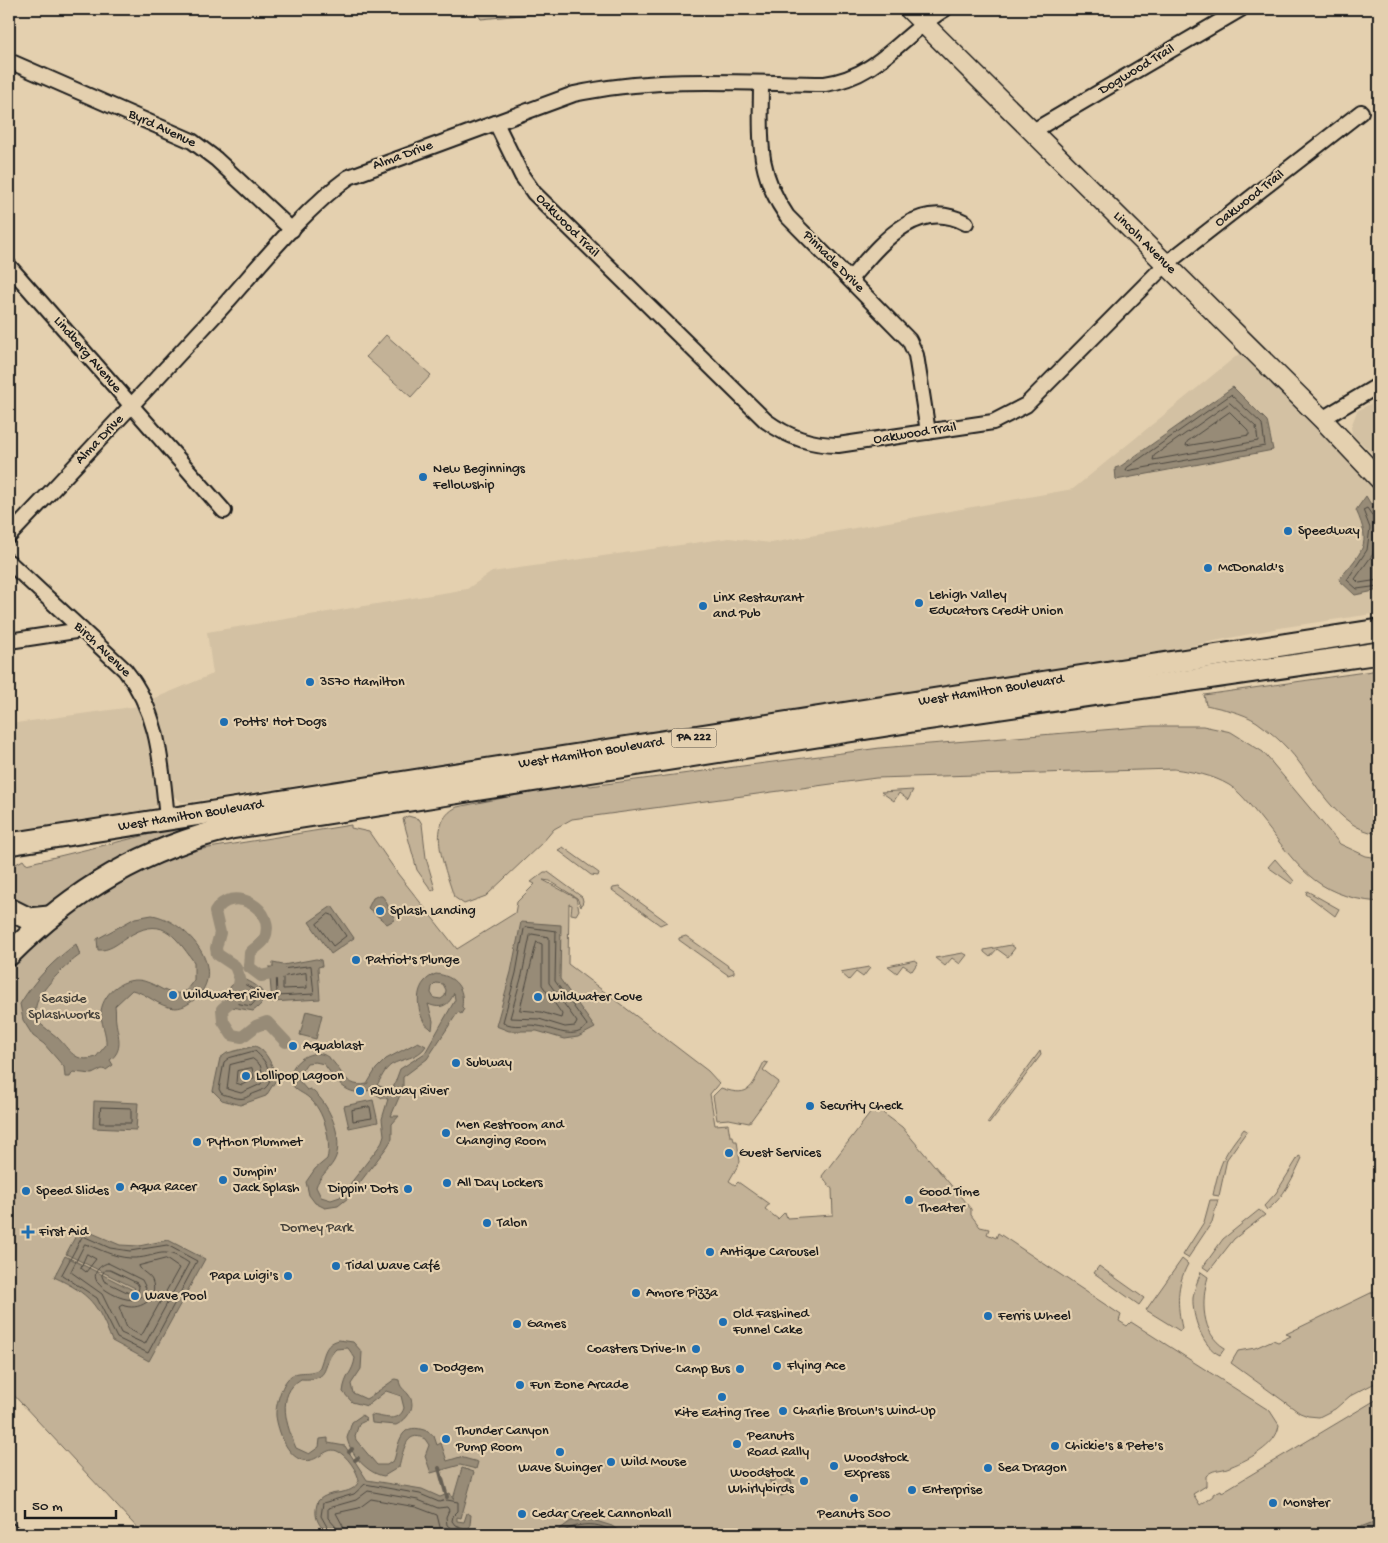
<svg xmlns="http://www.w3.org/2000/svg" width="1388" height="1543" viewBox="0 0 1388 1543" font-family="'Gochi Hand',sans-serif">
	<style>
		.built { fill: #d3c1a3 }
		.green { fill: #c3b297; stroke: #70675a }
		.water { fill: #978b77; stroke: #665f53; fill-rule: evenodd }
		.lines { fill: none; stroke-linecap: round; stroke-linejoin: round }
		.shore { stroke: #4d4840; stroke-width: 1 }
		.stream { stroke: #665f53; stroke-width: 4 }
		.canal { stroke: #978b77; stroke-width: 12 }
		.street-casing { stroke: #1c1c1c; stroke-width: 18 }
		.secondary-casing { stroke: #1c1c1c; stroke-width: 22 }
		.primary-casing { stroke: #1c1c1c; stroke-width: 25 }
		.street { stroke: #e4d0af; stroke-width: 14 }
		.secondary { stroke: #e4d0af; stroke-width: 19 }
		.primary { stroke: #e4d0af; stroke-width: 21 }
		.poi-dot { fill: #1f6fb2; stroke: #e4d0af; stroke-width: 2 }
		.labels { text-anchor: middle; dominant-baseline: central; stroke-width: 4.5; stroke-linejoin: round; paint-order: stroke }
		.shield { fill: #e4d0af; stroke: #585248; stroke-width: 1 }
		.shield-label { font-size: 12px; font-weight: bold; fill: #1c1c1c }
		.street-label { font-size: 14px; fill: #1c1c1c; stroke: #e4d0af }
		.poi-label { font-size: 14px; fill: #1c1c1c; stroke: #e4d0af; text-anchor: start }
		.park-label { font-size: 14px; fill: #46423b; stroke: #e4d0af }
	</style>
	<rect width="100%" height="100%" fill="#e4d0af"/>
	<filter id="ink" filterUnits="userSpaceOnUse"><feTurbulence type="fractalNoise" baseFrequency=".02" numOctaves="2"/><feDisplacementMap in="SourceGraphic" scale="10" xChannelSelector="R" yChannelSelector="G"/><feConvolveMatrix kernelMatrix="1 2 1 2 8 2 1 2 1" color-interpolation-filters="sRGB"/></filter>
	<g filter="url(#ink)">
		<!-- built -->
		<g class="built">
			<path d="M1240 353 1353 465 1379 496V613L1279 628 1150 654 921 693 701 724 189 802H182L172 795 164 737 153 699 213 674 207 632 467 589 492 572 729 538 771 543 1073 489Z"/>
			<path d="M1379 399V460L1352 434 1351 427 1357 411Z"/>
			<path d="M139 706 145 724 157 796 156 806 151 809 9 831V724Z"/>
		</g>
		<!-- green -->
		<g class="green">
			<path d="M474 9H582L481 19Z"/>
			<path d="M386 335 431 375 411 397 366 357Z"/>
			<path d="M1379 670V834C1335 828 1316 780 1289 750 1280 740 1268 730 1257 722 1242 712 1223 709 1206 705L1204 695Z"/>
			<path d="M1152 726H1203L1231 732 1263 752 1340 844 1366 856 1379 858V902C1311 896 1297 863 1258 815 1250 805 1240 792 1229 785 1212 775 1194 772 1174 769L876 778 572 819 554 829 543 842 486 896 464 904 454 897C446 870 424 823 457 807L584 782 590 786 880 748Z"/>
			<path d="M913 790 908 800 899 793 894 801 881 792Z"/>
			<path d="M408 816 419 819 422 824 426 858 435 889 432 891 417 870 403 819Z"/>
			<path d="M225 822 40 915 9 900V868L23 860 26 864 159 832Z"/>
			<path d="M351 825V828L369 832 398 874 457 949 515 913 517 902 535 884 531 882 544 872H548L582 897 583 901 581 907 577 898 550 881 543 880 576 898 579 910 576 915 571 914 572 905 569 904 568 964 708 1071 719 1083 710 1094 715 1125 728 1124 730 1136H733L734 1141H737L740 1162 729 1181 735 1185 738 1182 769 1204 765 1209 778 1219 785 1212 787 1218 833 1215 832 1189 822 1176 875 1107 902 1127 971 1209V1215L980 1227 989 1229 987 1234 996 1238 998 1233 1121 1315 1119 1321 1127 1326 1131 1322 1270 1411 1279 1425C1277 1446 1246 1461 1227 1468 1218 1471 1213 1469 1206 1476V1486L1193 1494 1200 1505 1213 1496V1494L1221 1490 1222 1492 1379 1398V1534H143L9 1390V970L41 936 110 884 178 853Z"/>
			<path d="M563 847 599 873 598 876 591 875 558 850Z"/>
			<path d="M1275 859 1294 881 1292 884 1268 867Z"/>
			<path d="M619 887 667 922 660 925 612 890 613 888Z"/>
			<path d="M1307 891 1339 909 1335 916 1306 894Z"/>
			<path d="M686 936 734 970V973L728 975 679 940V938Z"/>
			<path d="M1011 945 1015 948 1008 957 997 949 990 957 984 952V950Z"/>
			<path d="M963 953 967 955 960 964 952 958 945 966 935 958Z"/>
			<path d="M915 960 918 962 912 971 903 965 897 973 888 966Z"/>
			<path d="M869 967 870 968 863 977 856 972 849 980 840 972Z"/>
			<path d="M1040 1051 1041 1055 989 1124 987 1123Z"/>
			<path d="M764 1062 768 1063 763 1070 779 1082 749 1123 729 1119 717 1120 713 1096 721 1088C752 1099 752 1085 764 1062Z"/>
			<path d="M1244 1129 1247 1131 1227 1159 1219 1196 1213 1195C1220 1163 1223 1155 1244 1129Z"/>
			<path d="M1299 1156 1302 1158C1294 1175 1284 1198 1267 1210L1264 1206 1276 1193Z"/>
			<path d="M1210 1200H1218L1212 1222 1188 1258 1183 1255 1204 1222Z"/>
			<path d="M1259 1210 1265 1215 1234 1239 1209 1271 1203 1267 1223 1239Z"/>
			<path d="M1182 1259 1188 1264C1176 1286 1177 1305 1182 1328L1180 1331 1146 1310Z"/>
			<path d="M1099 1266 1144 1298 1139 1305 1094 1273Z"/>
			<path d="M1201 1272 1208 1277C1201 1300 1201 1334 1225 1348L1220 1355C1202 1347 1192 1316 1193 1298 1194 1289 1198 1280 1201 1272Z"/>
			<path d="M1379 1289V1381L1350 1396 1335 1409 1319 1417 1308 1416 1300 1413 1231 1363 1238 1351 1255 1348 1273 1340 1278 1342 1291 1336 1286 1334Z"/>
		</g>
		<!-- water -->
		<g class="water">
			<path d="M1233 387 1267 421 1273 450 1116 480 1115 468 1121 466Z"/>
			<path d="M1366 496 1379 518V590L1355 595 1339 580C1361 551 1373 547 1356 510Z"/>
			<path d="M377 896H382C388 902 388 910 394 917V920L387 924 368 908 373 898Z"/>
			<path d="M332 906 354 938 331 954 309 922Z"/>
			<path d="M152 915C184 920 227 966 198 996 192 1002 184 1008 175 1008 158 1007 147 993 132 990L115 1006C116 1011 115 1017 116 1022 118 1036 124 1050 110 1060L113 1065 106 1070 102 1069 92 1074 73 1072 70 1077H65L64 1067 44 1044 33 1036 23 1020 20 1004C35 979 53 961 76 944L80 955C67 964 39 990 36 1006 35 1011 37 1017 38 1022 44 1027 51 1032 57 1037 70 1050 75 1064 96 1057L106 1045C107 1033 100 1022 101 1011 104 991 125 976 144 981 161 986 164 995 184 993L194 980V962C173 933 161 915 126 938 117 944 109 951 98 950L97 939 135 918Z"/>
			<path d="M521 922 561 925 560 979 595 1028 578 1037 564 1039 537 1031H509L496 1026 511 972Z"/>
			<path d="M316 959 321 960 322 966 318 967 320 999 272 1002 269 967H273V963L283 965Z"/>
			<path d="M436 974C455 976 465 988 462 1007L464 1009 461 1014 458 1012 427 1059 403 1077V1088L391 1116H399L392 1124V1139L387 1147 348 1198 338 1206 325 1208 315 1203 309 1195 306 1182 315 1169 327 1159C332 1141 324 1110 309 1098 304 1093 295 1091 292 1084 285 1067 306 1050 322 1054 341 1060 341 1090 367 1084L376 1069 386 1059 418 1042 426 1046C418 1059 402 1058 391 1065 384 1070 381 1079 377 1085L392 1091 400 1069 425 1053 455 1000 454 993C449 1005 442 1010 428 1004L433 1021 432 1030C430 1027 425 1025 424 1022 415 1005 415 981 436 974ZM436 983 443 984 446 990 445 996 441 999 434 998 431 993 432 987ZM315 1062 324 1064C336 1080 347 1099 370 1090L382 1098 388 1099 382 1119 384 1135 381 1144 340 1197 331 1200 321 1197 316 1187C319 1177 329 1170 334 1161 346 1140 328 1100 310 1089L307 1090 299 1081 300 1073 307 1063Z"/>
			<path d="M244 979C260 986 274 997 253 1011L232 1007C222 992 229 984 244 979Z"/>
			<path d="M306 1011 322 1015 316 1039 300 1035Z"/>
			<path d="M255 1046C267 1050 274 1068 276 1080L266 1096 240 1105 222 1100 213 1091 220 1058 227 1053Z"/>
			<path d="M373 1100 378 1122 349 1128 344 1106Z"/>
			<path d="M94 1101 138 1103 136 1130 93 1128Z"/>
			<path d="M80 1228 120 1245 139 1246 168 1240 205 1259 149 1361 112 1341C98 1304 90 1294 54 1277L65 1256 133 1290 135 1288 66 1254Z"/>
			<path d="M339 1340 353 1342 362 1352 361 1369 351 1384 353 1393 366 1399C370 1397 391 1382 395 1379L399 1380C400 1388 404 1389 408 1394 418 1406 407 1420 396 1425L372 1423 371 1415C383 1416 399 1424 404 1408L401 1396 386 1391 367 1406 352 1402 343 1392C345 1374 353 1373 355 1358L348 1348 336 1349C320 1365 333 1381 301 1379 275 1395 287 1426 296 1448L309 1454 319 1447 320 1439 328 1438V1443L345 1446 367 1480 422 1489 440 1497 450 1493 453 1499 462 1468 474 1472 461 1518 457 1517V1521L464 1522 467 1513 471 1515 469 1534H328C317 1524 313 1515 318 1501 330 1488 351 1498 359 1481 358 1472 347 1455 337 1451 325 1446 318 1464 302 1460 287 1456 278 1431 276 1416 275 1407 281 1387 287 1380 296 1368 308 1376 319 1369 325 1356 323 1344 339 1340Z"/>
			<path d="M362 1415 366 1418 365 1421 359 1424 355 1436 356 1440 377 1465H387L394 1460C399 1445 399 1422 424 1430 428 1431 431 1435 434 1436L437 1445 441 1443 447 1461 460 1457 478 1462 476 1469 460 1465 431 1473 425 1456 429 1445 425 1439C405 1428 403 1454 399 1467L384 1476C368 1474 350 1454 347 1438L352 1422Z"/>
			<path d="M782 1472 787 1474 792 1483 788 1493 781 1496 777 1491 788 1485 783 1475 778 1476 771 1484 769 1480 773 1475Z"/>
			<path d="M593 1520 612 1526 619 1531V1534H553L571 1521Z"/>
			<path d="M1379 1520V1534H1342Z"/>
		</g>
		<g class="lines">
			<!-- shore -->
			<g class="shore">
				<path d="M1231 395 1262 424 1265 446 1126 471 1127 468Z"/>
				<path d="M1230 403 1256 427 1258 441 1153 460 1154 456Z"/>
				<path d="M1230 412 1249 431V435L1186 446 1187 442Z"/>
				<path d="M1379 520 1374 518 1367 508 1363 510 1370 528 1367 550 1347 580 1357 589 1379 586"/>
				<path d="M1379 526 1376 528 1373 554 1355 579 1359 583 1379 580"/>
				<path d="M329 914 332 915 346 936 333 946 317 924Z"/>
				<path d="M527 927 556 931 555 981 587 1025C576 1042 553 1028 538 1026 526 1023 514 1029 503 1022L516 973 524 929Z"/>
				<path d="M532 934 549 937V983L577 1022 575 1026 565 1027 539 1019 510 1018 522 975 530 936Z"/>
				<path d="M537 942 542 944V985L562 1014 561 1018 541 1012 520 1010Z"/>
				<path d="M311 966 314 994 277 996 276 970Z"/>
				<path d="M306 973 307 988 283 989V977Z"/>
				<path d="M244 984 257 991 258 998 251 1006 235 1003 232 997 234 990Z"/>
				<path d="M255 1051C268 1062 280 1084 258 1092 245 1096 248 1101 232 1097 228 1095 225 1096 221 1093L219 1089 224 1062 229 1058Z"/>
				<path d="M253 1059 260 1065 264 1077 261 1084 241 1093 227 1089 230 1065Z"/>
				<path d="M252 1068 254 1078 242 1085 236 1083 237 1071Z"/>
				<path d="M101 1107 131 1108V1123H100Z"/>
				<path d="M370 1107 372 1118 353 1121 352 1110Z"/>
				<path d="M83 1236 110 1248 130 1251 167 1245 197 1261 148 1353 117 1338 97 1298 62 1275Z"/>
				<path d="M85 1244C100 1249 113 1257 130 1258 159 1259 159 1243 189 1263L145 1344 121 1333 102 1294 71 1272Z"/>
				<path d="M87 1254 96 1259 86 1272 81 1268Z"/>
				<path d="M166 1259 179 1268 143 1333 140 1335 127 1328 119 1307 122 1305C138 1312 160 1300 152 1280 149 1274 141 1272 139 1266Z"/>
				<path d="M108 1263 142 1280 146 1288C142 1312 105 1293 98 1283 91 1274 99 1265 108 1263Z"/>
				<path d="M105 1270H110L137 1283 139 1287 138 1292 131 1294 104 1281 102 1276Z"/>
				<path d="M331 1534 321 1516 323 1503 354 1494 365 1484 420 1494 439 1502 447 1500 458 1502V1511L453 1516 452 1521 455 1525 463 1528 464 1534"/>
				<path d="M337 1534 336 1527 328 1518V1508L356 1500 368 1491 418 1500 438 1508 447 1507 449 1510 446 1517 447 1525 458 1534"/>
				<path d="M344 1534 343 1526 336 1513 359 1508 371 1499 416 1507 437 1515 440 1527 445 1534"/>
				<path d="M560 1534C573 1523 601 1520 614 1534"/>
			</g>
			<!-- stream -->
			<g class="stream">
				<path d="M349 1452 352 1449"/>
				<path d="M355 1460 358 1458"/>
				<path d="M439 1468 447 1497"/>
			</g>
			<!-- canal -->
			<path class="canal" d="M281 972 261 976 249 967 250 953C254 948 261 945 264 940 279 909 231 883 215 912L220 933 216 948 217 954 235 966 240 979 237 996 222 1009 223 1021 232 1035 242 1037 256 1026 267 1022 286 1042"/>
			<defs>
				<g id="street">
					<path d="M9 61 192 141 216 159 292 230"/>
					<path d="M761 83C761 136 755 170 787 216L909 340 916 355 928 432"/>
					<path d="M496 123 522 176 534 193 766 421C788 437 810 445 838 445L993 422 1026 405 1166 264 1361 112"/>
					<path d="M1033 131 1241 9"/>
					<path d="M9 266 224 511"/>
					<path d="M850 279C879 246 916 196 966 223"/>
					<path d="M1322 419 1379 385"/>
					<path d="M9 536C79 462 148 388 217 313 257 269 301 212 349 177L574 94C656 76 741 83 825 84 880 76 901 35 945 9"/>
					<path d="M9 562 125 670C160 714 161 764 167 818"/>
					<path d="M9 641 82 630"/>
				</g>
				<g id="secondary">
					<path id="s1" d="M909 9 1322 419 1379 479"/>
					<path d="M9 1533 10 1534"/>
				</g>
				<g id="primary">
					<path id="s2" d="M9 844 1379 630"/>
					<path d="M9 909 29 919 49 917"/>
					<path d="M9 955C71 892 144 848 231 828L919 720 1379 653"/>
				</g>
			</defs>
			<!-- street casing -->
			<use href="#street" class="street-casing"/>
			<!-- secondary casing -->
			<use href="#secondary" class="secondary-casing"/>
			<!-- primary casing -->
			<use href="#primary" class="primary-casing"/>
			<!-- street -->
			<use href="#street" class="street"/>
			<!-- secondary -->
			<use href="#secondary" class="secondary"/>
			<!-- primary -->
			<use href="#primary" class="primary"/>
		</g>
	</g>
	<!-- markers -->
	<g class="poi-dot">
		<circle cx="423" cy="477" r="5"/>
		<circle cx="1288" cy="531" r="5"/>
		<circle cx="1208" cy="568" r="5"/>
		<circle cx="919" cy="603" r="5"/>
		<circle cx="703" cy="606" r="5"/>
		<circle cx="310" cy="682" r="5"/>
		<circle cx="224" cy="722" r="5"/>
		<circle cx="380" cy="911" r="5"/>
		<circle cx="356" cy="960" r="5"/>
		<circle cx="173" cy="995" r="5"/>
		<circle cx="538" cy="997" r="5"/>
		<circle cx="293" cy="1046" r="5"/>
		<circle cx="456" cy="1063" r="5"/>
		<circle cx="246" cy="1076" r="5"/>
		<circle cx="360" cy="1091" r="5"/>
		<circle cx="810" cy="1106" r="5"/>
		<circle cx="446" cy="1133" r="5"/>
		<circle cx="197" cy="1142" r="5"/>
		<circle cx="729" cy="1153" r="5"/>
		<circle cx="223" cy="1180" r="5"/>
		<circle cx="447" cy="1183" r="5"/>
		<circle cx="120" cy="1187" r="5"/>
		<circle cx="408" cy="1189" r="5"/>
		<circle cx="26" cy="1191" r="5"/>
		<circle cx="909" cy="1200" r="5"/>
		<circle cx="487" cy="1223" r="5"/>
		<path d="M25.5 1224.5h5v5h5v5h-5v5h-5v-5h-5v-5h5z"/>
		<circle cx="710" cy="1252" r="5"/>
		<circle cx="336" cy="1266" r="5"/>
		<circle cx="288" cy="1276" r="5"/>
		<circle cx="636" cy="1293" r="5"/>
		<circle cx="135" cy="1296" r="5"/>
		<circle cx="988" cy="1316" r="5"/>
		<circle cx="723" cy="1322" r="5"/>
		<circle cx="517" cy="1324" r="5"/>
		<circle cx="696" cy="1349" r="5"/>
		<circle cx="777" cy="1366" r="5"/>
		<circle cx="424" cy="1368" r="5"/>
		<circle cx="740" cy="1369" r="5"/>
		<circle cx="520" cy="1385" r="5"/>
		<circle cx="722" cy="1397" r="5"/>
		<circle cx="783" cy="1411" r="5"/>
		<circle cx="446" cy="1439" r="5"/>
		<circle cx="737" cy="1444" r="5"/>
		<circle cx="1055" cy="1446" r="5"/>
		<circle cx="560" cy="1452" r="5"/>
		<circle cx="611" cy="1462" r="5"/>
		<circle cx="834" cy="1466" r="5"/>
		<circle cx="988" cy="1468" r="5"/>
		<circle cx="804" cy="1481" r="5"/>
		<circle cx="912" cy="1490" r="5"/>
		<circle cx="854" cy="1498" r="5"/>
		<circle cx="1273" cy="1503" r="5"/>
		<circle cx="522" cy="1514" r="5"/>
	</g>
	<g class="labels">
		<!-- shield labels -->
		<rect class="shield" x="671.5" y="728.5" width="45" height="19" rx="4"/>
		<g class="shield-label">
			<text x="694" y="738">PA 222</text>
		</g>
		<!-- street labels -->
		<g class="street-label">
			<text transform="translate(1137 70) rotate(-31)">Dogwood Trail</text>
			<text transform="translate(162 129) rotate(25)">Byrd Avenue</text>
			<text transform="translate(403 156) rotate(-20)">Alma Drive</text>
			<text transform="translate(1250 199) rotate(-38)">Oakwood Trail</text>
			<text transform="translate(567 226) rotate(45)">Oakwood Trail</text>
			<text stroke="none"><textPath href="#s1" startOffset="332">Lincoln Avenue</textPath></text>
			<text transform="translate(833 262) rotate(45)">Pinnacle Drive</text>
			<text transform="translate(87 355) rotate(49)">Lindberg Avenue</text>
			<text transform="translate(915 434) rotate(-9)">Oakwood Trail</text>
			<text transform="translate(100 440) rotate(-46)">Alma Drive</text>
			<text transform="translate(102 650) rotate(44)">Birch Avenue</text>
			<text stroke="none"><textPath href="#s2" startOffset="994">West Hamilton Boulevard</textPath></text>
			<text stroke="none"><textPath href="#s2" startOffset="589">West Hamilton Boulevard</textPath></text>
			<text stroke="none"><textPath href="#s2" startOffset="184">West Hamilton Boulevard</textPath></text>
		</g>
		<!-- poi labels -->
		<g class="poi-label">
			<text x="433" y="469">New Beginnings<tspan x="433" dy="16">Fellowship</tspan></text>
			<text x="1298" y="531">Speedway</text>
			<text x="1218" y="568">McDonald's</text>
			<text x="929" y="595">Lehigh Valley<tspan x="929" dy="16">Educators Credit Union</tspan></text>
			<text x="713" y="598">Linx Restaurant<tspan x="713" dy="16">and Pub</tspan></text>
			<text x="320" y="682">3570 Hamilton</text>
			<text x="234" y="722">Potts' Hot Dogs</text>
			<text x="390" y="911">Splash Landing</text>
			<text x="366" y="960">Patriot's Plunge</text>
			<text x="183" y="995">Wildwater River</text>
			<text x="548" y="997">Wildwater Cove</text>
			<text x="303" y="1046">Aquablast</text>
			<text x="466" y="1063">Subway</text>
			<text x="256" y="1076">Lollipop Lagoon</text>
			<text x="370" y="1091">Runway River</text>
			<text x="820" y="1106">Security Check</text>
			<text x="456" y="1125">Men Restroom and<tspan x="456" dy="16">Changing Room</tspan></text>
			<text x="207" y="1142">Python Plummet</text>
			<text x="739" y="1153">Guest Services</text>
			<text x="233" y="1172">Jumpin'<tspan x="233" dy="16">Jack Splash</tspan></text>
			<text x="457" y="1183">All Day Lockers</text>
			<text x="130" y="1187">Aqua Racer</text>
			<text x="398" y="1189" text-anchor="end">Dippin' Dots</text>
			<text x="36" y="1191">Speed Slides</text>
			<text x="919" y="1192">Good Time<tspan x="919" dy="16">Theater</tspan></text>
			<text x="497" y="1223">Talon</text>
			<text x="39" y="1232">First Aid</text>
			<text x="720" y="1252">Antique Carousel</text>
			<text x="346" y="1266">Tidal Wave Café</text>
			<text x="278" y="1276" text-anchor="end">Papa Luigi's</text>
			<text x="646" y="1293">Amore Pizza</text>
			<text x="145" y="1296">Wave Pool</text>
			<text x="733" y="1314">Old Fashined<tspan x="733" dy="16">Funnel Cake</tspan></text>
			<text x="998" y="1316">Ferris Wheel</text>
			<text x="527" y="1324">Games</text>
			<text x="686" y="1349" text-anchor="end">Coasters Drive-In</text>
			<text x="787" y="1366">Flying Ace</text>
			<text x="434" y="1368">Dodgem</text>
			<text x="730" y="1369" text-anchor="end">Camp Bus</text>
			<text x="530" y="1385">Fun Zone Arcade</text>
			<text x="793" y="1411">Charlie Brown's Wind-Up</text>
			<text x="722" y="1413" text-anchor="middle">Kite Eating Tree</text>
			<text x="456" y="1431">Thunder Canyon<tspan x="456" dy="16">Pump Room</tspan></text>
			<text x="747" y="1436">Peanuts<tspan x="747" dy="16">Road Rally</tspan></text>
			<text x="1065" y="1446">Chickie's &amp; Pete's</text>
			<text x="844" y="1458">Woodstock<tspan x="844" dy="16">Express</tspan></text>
			<text x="621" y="1462">Wild Mouse</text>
			<text x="560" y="1468" text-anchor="middle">Wave Swinger</text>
			<text x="998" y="1468">Sea Dragon</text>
			<text x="794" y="1473" text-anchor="end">Woodstock<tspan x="794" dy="16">Whirlybirds</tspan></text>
			<text x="922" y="1490">Enterprise</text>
			<text x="1283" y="1503">Monster</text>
			<text x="532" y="1514">Cedar Creek Cannonball</text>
			<text x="854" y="1514" text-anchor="middle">Peanuts 500</text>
		</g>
		<!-- park labels -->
		<g class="park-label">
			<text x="64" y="999">Seaside<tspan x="64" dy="16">Splashworks</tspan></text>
			<text x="317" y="1228">Dorney Park</text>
		</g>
	</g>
	<!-- margin -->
	<rect width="1388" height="1543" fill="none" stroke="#e4d0af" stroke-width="30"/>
	<rect x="15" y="15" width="1358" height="1513" fill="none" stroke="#1c1c1c" stroke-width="2" filter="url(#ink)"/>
	<!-- scale -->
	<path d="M25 1510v8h91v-8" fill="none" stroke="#1c1c1c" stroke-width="2.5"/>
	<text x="32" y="1510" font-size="15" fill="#1c1c1c" stroke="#e4d0af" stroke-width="4" paint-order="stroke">50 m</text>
</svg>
